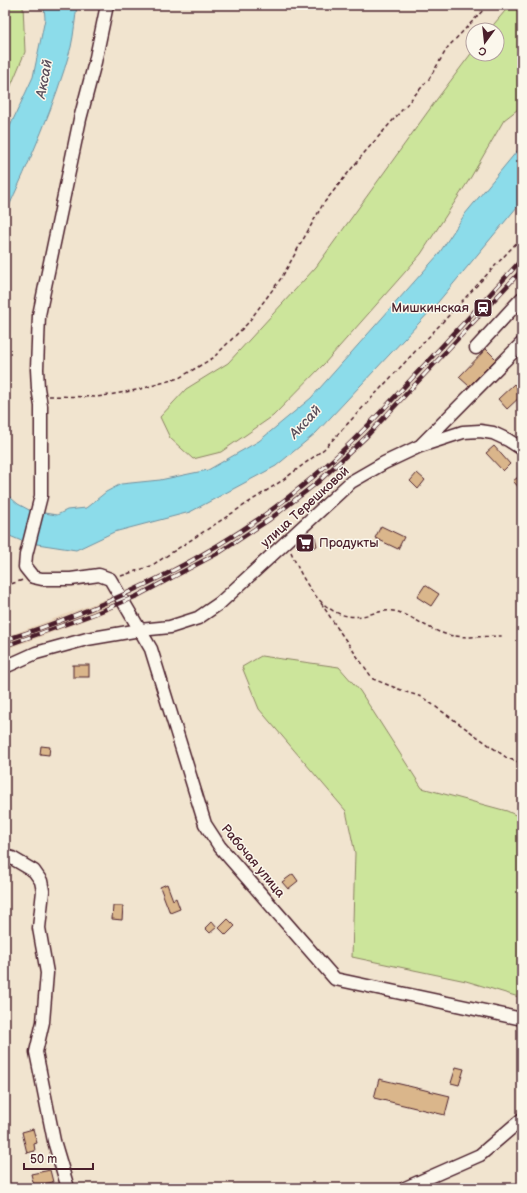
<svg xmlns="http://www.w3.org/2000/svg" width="527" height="1193" viewBox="0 0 527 1193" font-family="'Balsamiq Sans',sans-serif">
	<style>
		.built { fill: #ead6bb }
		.green { fill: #cce59b; stroke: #8b8263 }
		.water { fill: #8cdcea; stroke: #72909e }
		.building { fill: #dab68b; stroke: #4a1f2b }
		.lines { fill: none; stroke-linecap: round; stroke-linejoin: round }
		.minor-casing { stroke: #4a1f2b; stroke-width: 15 }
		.path { stroke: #4a1f2b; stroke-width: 1.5; stroke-dasharray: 4 3; stroke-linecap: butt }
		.minor { stroke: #fbf7ec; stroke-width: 12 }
		.rail-casing { stroke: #4a1f2b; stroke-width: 4.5 }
		.rail { stroke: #fbf7ec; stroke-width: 3; stroke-dasharray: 9; stroke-linecap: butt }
		.labels { text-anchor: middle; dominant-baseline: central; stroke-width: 3; stroke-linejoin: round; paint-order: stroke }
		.poi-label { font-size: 13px; fill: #4a1f2b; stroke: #fbf7ec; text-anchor: end }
		.street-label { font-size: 13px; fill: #4a1f2b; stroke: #fbf7ec }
		.water-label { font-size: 14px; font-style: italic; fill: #5a4e5b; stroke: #fbf7ec }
	</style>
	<rect width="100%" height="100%" fill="#f1e4cf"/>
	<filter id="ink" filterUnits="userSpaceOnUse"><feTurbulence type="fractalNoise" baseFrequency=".025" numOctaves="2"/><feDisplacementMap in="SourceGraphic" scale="8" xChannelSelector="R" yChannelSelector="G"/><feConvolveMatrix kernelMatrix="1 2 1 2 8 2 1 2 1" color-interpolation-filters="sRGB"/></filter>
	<g filter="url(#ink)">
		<!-- built -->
		<path class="built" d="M106 599 111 610 27 642 5 649V637Z"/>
		<!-- green -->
		<g class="green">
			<path d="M5 5H23L25 52 5 100Z"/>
			<path d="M510 5H522V106L504 120 471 177 421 254 324 364 273 416 221 452 193 459 170 438 160 417 186 389 228 363 316 267 437 99 473 51V54H497V30H489Z"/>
			<path d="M261 656 339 667 360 691 422 788 507 811 522 818V998L466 981 352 957 355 853 346 811 259 709 242 667Z"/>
		</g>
		<!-- water -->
		<g class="water">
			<path d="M44 5H77C75 19 74 34 71 47 55 105 30 160 5 215V137L33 77 45 19Z"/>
			<path d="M522 145V201L434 307 316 433 276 466 190 512 114 532 76 550 24 542 5 534V493L18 504 31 511 57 515 67 510 86 508 106 492 121 484 160 480 208 470 259 441 311 398 438 255 465 214Z"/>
		</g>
		<!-- building -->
		<g class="building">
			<path d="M486 349 496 359 469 386 459 377Z"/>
			<path d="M514 384 522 393V395L507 409 498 399Z"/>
			<path d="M494 446 510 464 503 471 486 453Z"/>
			<path d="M417 473 425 480 418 489 410 481Z"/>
			<path d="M522 474V491L513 481Z"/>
			<path d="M381 526 404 537 398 549 375 538Z"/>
			<path d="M315 537 317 546 307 549 304 539Z"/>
			<path d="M425 585 439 594 431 606 417 597Z"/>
			<rect x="73" y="665" width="16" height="12"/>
			<path d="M41 746 50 747 49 755 40 754Z"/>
			<path d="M293 874 298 881 288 889 282 882Z"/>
			<path d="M167 884 173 900 176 898 180 909 170 913 160 887Z"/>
			<path d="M113 906H123L122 920 112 919Z"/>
			<path d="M228 919 235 926 226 935 219 928Z"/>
			<path d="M212 921 217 927 210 933 205 928Z"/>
			<path d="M456 1067 464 1069 459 1085 451 1083Z"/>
			<path d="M379 1079 450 1096 445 1115 374 1098Z"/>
			<path d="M33 1129 37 1143 34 1144 35 1151 27 1153 22 1132Z"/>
			<path d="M50 1170 53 1182 34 1186 31 1174Z"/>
		</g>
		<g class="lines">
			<defs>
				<g id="minor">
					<path d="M107 5 95 62 80 119 39 315 37 369 38 388 41 406V496L26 555 25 567 33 577 42 579H71L99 575 110 579 151 649 205 824 220 847 335 979 522 1019"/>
					<path d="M476 348 522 298"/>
					<path d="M422 444 522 343"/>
					<path d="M5 667 36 653 87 639 140 630 170 627 198 618 220 603 351 482 384 463 420 446 463 432 480 431 493 433 508 440 522 449"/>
					<path d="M5 856 12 858 34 871 41 881 43 891 39 928 47 973 43 1022 36 1052 54 1141 68 1188"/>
					<path d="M405 1188 480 1155 522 1119"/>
				</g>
			</defs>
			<!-- minor casing -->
			<use href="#minor" class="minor-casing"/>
			<!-- path -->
			<g class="path">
				<path d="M49 396 97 397 137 390 179 378 213 358 247 324 282 277 323 204 365 152 429 79 448 47 488 5"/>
				<path d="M291 552C303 581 324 622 362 616 374 614 385 608 398 612 414 617 428 629 445 634 463 639 484 636 502 636"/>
				<path d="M121 576 151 566 283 480 324 449 522 237"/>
				<path d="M5 586 23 580"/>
				<path d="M321 603 340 632 373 679 406 692 422 697 507 758 522 763"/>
			</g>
			<!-- minor -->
			<use href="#minor" class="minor"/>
			<defs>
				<g id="rail">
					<path d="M5 640C114 605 226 552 313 477 350 446 383 410 415 375 451 337 487 298 522 259"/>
					<path d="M5 646 94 614 137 596 220 552 270 519 318 482 366 437 522 270"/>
				</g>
			</defs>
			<!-- rail casing -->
			<use href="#rail" class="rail-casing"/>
			<!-- rail -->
			<use href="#rail" class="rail"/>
		</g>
	</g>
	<!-- icons -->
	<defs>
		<symbol id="station-square" viewBox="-11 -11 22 22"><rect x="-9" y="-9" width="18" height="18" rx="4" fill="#4a1f2b" stroke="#fbf7ec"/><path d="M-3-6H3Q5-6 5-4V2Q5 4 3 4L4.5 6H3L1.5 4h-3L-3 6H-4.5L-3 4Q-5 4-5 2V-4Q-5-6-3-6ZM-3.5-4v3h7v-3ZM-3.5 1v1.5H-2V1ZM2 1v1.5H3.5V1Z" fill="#fff"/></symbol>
		<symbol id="supermarket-square" viewBox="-11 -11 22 22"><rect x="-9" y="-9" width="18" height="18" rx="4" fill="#4a1f2b" stroke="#fbf7ec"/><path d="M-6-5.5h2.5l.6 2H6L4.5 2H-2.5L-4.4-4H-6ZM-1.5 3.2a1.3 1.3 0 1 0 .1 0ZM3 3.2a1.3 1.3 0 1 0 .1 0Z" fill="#fff"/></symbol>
	</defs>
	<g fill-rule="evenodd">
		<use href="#station-square" x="472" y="297" width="22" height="22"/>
		<use href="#supermarket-square" x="294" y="532" width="22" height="22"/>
	</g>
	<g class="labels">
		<!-- poi labels -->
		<g class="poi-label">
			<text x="469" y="308">Мишкинская</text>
			<text x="319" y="543" text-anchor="start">Продукты</text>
		</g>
		<!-- street labels -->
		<g class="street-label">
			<text transform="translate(305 507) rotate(-42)">улица Терешковой</text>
			<text transform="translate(253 861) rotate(50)">Рабочая улица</text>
		</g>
		<!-- water labels -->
		<g class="water-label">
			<text transform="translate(44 79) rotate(-79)">Аксай</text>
			<text transform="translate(305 422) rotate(-47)">Аксай</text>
		</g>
	</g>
	<!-- margin -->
	<rect width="527" height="1193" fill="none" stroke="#fbf7ec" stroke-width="20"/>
	<rect x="10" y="10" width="507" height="1173" fill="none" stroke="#4a1f2b" stroke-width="1.5" filter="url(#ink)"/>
	<!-- north arrow -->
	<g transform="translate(485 42) rotate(195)"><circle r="19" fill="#fbf7ec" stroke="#b4a19f"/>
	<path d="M0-3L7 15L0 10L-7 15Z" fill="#4a1f2b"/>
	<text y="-6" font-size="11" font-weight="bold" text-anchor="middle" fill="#4a1f2b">С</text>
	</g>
	<!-- scale -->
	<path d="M24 1163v6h69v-6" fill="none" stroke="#4a1f2b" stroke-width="2"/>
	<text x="30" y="1163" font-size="12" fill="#4a1f2b" stroke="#fbf7ec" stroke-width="3" paint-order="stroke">50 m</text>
</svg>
